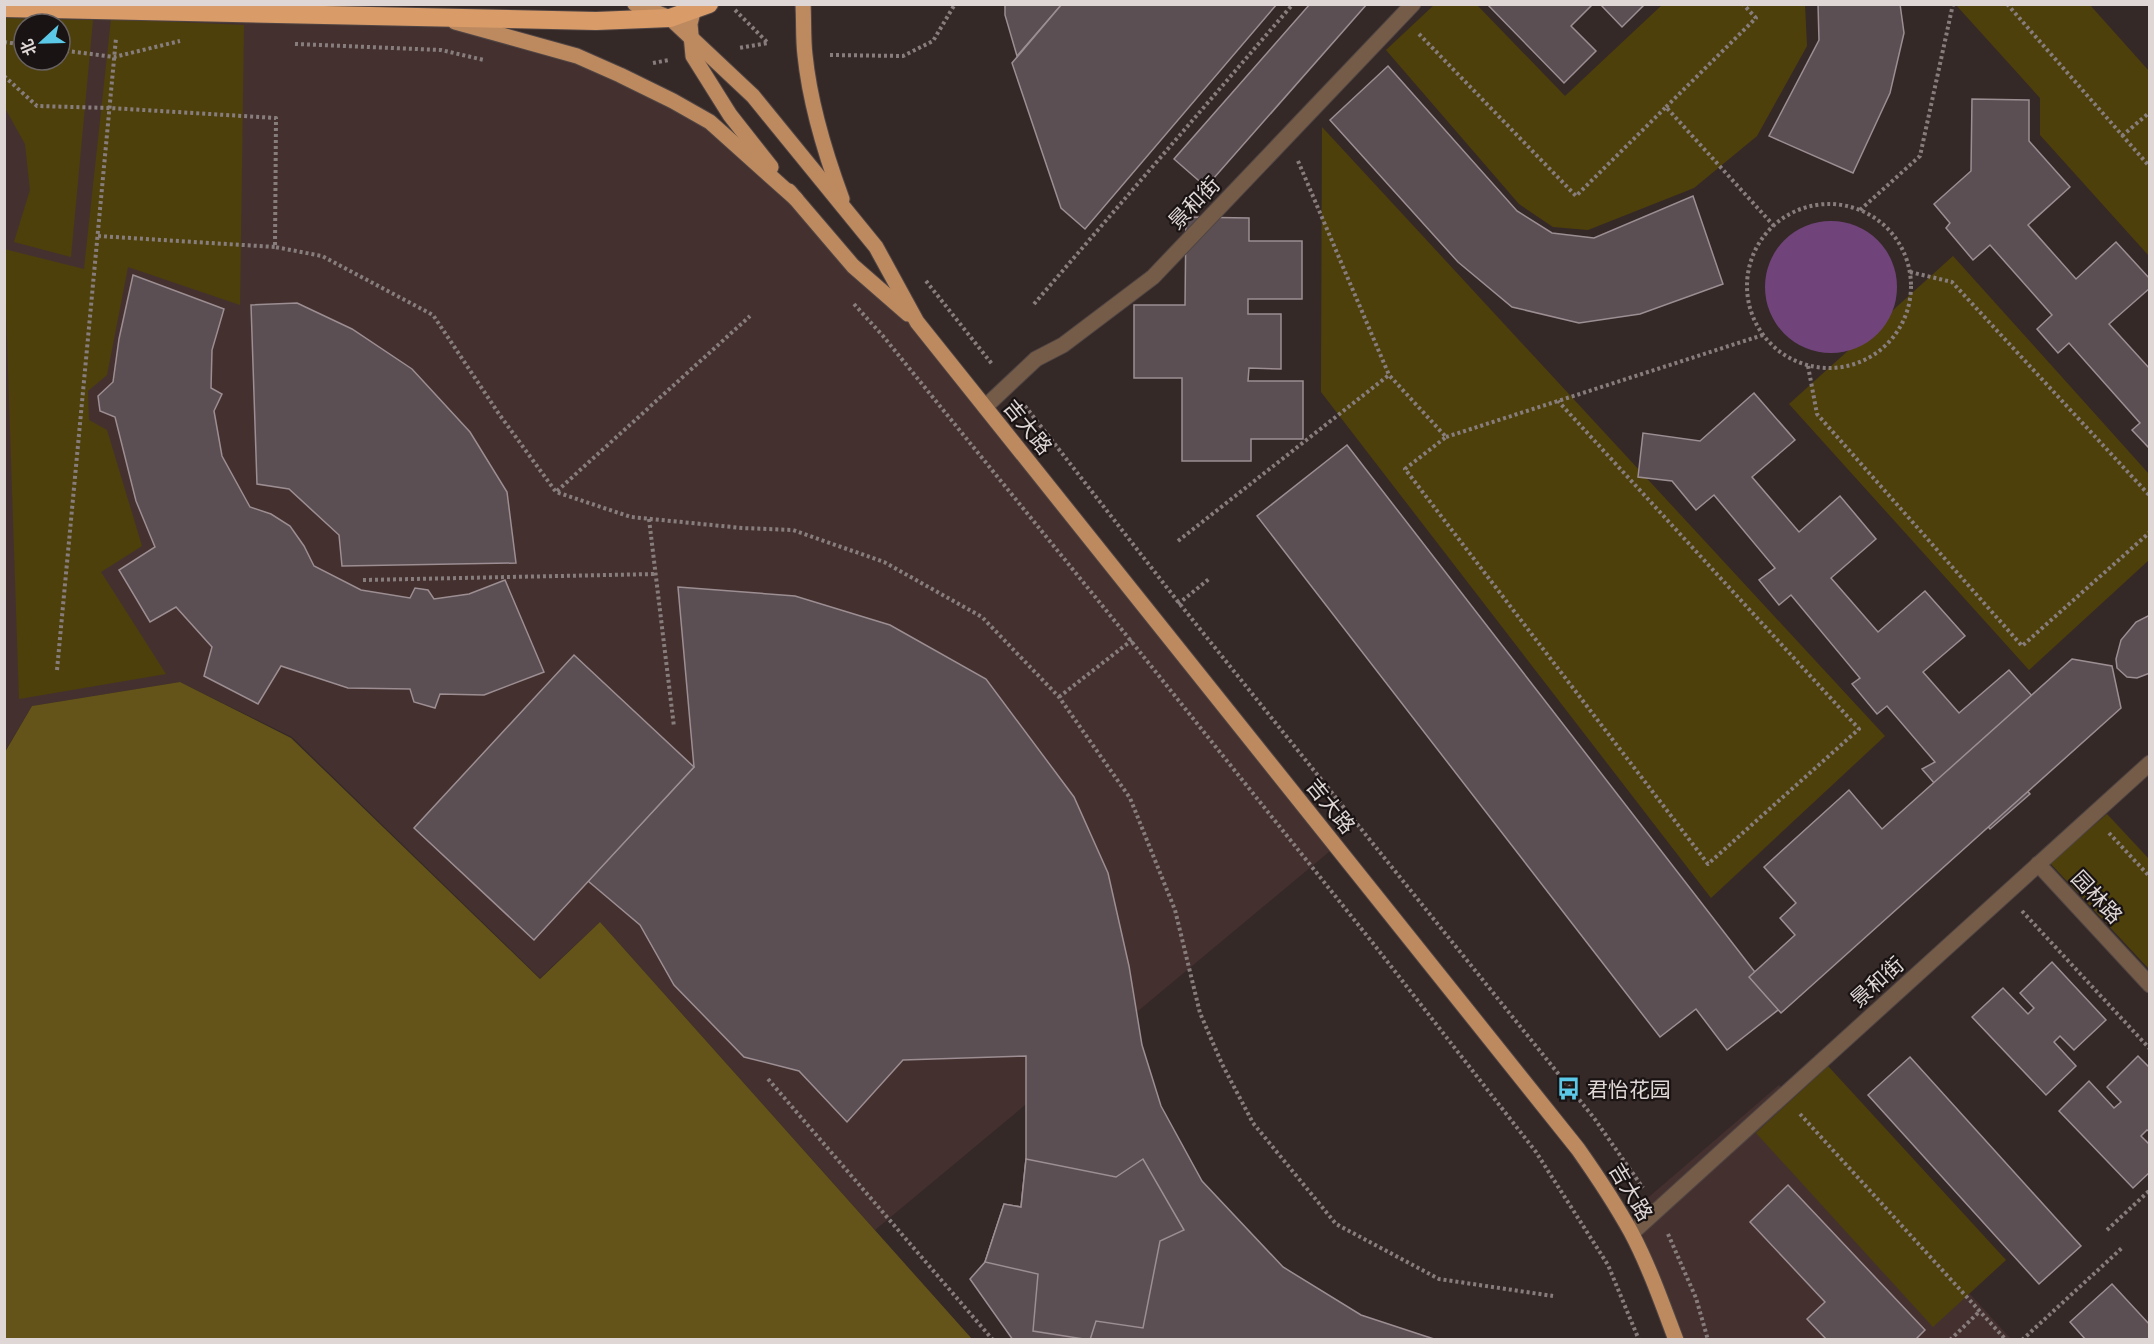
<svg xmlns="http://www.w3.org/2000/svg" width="2154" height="1344" viewBox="0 0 2154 1344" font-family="'Work Sans','Noto Sans SC',sans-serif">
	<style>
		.built { fill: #44312f; fill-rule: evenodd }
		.green { fill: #4e400b; fill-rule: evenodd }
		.forest { fill: #645419 }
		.water { fill: #70447b }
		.building { fill: #5b4f53; stroke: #9c8e93; stroke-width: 1.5 }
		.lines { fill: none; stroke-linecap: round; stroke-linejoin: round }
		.minor-casing { stroke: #504544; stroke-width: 17 }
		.major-casing { stroke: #504544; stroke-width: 17 }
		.highway-casing { stroke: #504544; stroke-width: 20 }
		.path { stroke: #877d7c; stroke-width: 4; stroke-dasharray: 3 3; stroke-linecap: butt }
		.minor { stroke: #755c48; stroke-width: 15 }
		.major { stroke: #bd8a60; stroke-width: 15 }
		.highway { stroke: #d99c69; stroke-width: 18 }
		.labels { text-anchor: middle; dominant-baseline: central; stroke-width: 4.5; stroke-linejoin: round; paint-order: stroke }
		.street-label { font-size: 21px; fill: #dfd7d6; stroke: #191313 }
		.poi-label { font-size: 21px; fill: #dfd7d6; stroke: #191313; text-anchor: start }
	</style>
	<rect width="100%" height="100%" fill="#352928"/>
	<!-- built -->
	<g class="built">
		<path d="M5 8 434 17 576 57 710 122 917 322 1336 846 875 1230 600 922 540 978 292 737 180 682 32 706 5 751ZM24 24H60V60H24Z"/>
		<path d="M1779 1085 2011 1339H1674L1635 1209Z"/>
	</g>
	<!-- green -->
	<g class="green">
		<path d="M1434 5H1477L1565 96 1662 5H1805L1807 46 1757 136 1694 188 1588 230 1553 227 1519 204 1386 50Z"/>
		<path d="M1956 5H2090L2149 71V256L2040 135V98Z"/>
		<path d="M4 18 93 20 71 257 14 242 30 190 25 144 5 108ZM24 24H60V60H24Z"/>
		<path d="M111 19 244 25 240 305 128 267 107 375 88 391 89 420 107 430 142 546 101 572 166 674 19 699 4 249 84 269Z"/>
		<path d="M1322 127 1885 736 1711 898 1321 392Z"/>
		<path d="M1953 256 2149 474V560L2029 670 1789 404Z"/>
		<path d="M2107 814 2149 859V969L2050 863Z"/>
		<path d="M1828 1066 2006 1260 1933 1327 1756 1133Z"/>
	</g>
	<!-- forest -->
	<path class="forest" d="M180 682 291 738 540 979 600 922 972 1339H5V752L32 706Z"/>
	<!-- water -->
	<circle class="water" cx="1831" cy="287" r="66"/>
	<!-- building -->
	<g class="building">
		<path d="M1005 4H1062L1017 56 1005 15Z"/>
		<path d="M1062 4H1277L1085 229 1061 208 1012 63Z"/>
		<path d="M1310 4H1367L1206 187 1174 159Z"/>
		<path d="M1487 4H1593L1571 26 1596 51 1564 83Z"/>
		<path d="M1600 4H1645L1622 27Z"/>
		<path d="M1818 4H1900L1904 33 1890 93 1853 173 1769 136 1819 40Z"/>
		<path d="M1388 66 1517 211 1552 233 1594 238 1693 196 1723 284 1640 314 1579 323 1512 307 1458 262 1330 120Z"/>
		<path d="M1972 99 2029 100V141L2070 187 2028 225 2076 279 2116 242 2150 279V288L2109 324 2150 369V449L2132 430 2140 423 2069 343 2058 353 2037 329 2052 315 1990 245 1973 260 1946 228 1950 223 1934 204 1971 171Z"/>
		<path d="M1186 217 1249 218V241H1302V299H1248V314H1281V369L1249 368 1248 381H1303V439H1251V461H1182V378H1134V305H1185Z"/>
		<path d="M133 275 224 309 212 350 211 388 222 394 214 411 222 456 250 507 271 514 290 526 304 546 314 566 361 590 410 598 415 588 428 590 434 599 469 594 505 580 544 672 484 695 440 694 435 708 414 702 410 689 348 688 281 666 258 704 204 676 212 647 176 607 150 622 119 570 155 547 136 501 115 417 100 411 98 396 113 382 119 339Z"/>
		<path d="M297 303 352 329 412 369 470 432 507 492 516 563 342 566 339 535 289 489 257 484 251 305Z"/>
		<path d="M1754 393 1795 440 1752 477 1799 532 1840 496 1876 539 1831 578 1878 632 1925 591 1965 636 1923 672 1959 713 2009 670 2057 724 2007 768 2030 794 1990 829 1963 798 1954 806 1922 769 1935 762 1887 706 1877 714 1852 684 1860 678 1791 595 1779 605 1759 580 1775 568 1714 495 1696 510 1672 481 1638 477 1643 433 1700 441Z"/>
		<path d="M1347 445 1782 1007 1727 1050 1696 1009 1660 1037 1257 516Z"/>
		<path d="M678 587 795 596 890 625 986 679 1074 797 1108 873 1129 966 1142 1045 1161 1106 1202 1181 1283 1267 1361 1315 1437 1340H1013L970 1279 985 1262 1004 1204 1021 1207 1026 1159V1056L903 1060 847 1122 799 1071 744 1057 674 985 640 925 588 881 694 767Z"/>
		<path d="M2150 615V673L2137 678 2127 677 2117 668 2116 659 2121 640 2136 622Z"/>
		<path d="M574 655 694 767 534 940 414 828Z"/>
		<path d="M2072 659 2112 666 2121 708 1781 1013 1749 977 1795 935 1780 918 1796 903 1764 867 1849 790 1882 829Z"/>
		<path d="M2052 962 2106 1020 2074 1050 2060 1036 2054 1042 2076 1066 2046 1095 1972 1017 2003 988 2028 1014 2034 1008 2020 993Z"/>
		<path d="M2138 1056 2150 1068V1132L2147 1130 2141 1136 2150 1145V1172L2133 1188 2059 1111 2089 1081 2114 1108 2121 1102 2107 1087Z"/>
		<path d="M1910 1057 2081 1246 2039 1284 1868 1095Z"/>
		<path d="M1026 1159 1116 1177 1143 1159 1184 1230 1160 1241 1143 1328 1096 1321 1090 1340 1033 1331 1038 1274 985 1262 1004 1204 1021 1207Z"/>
		<path d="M1788 1185 1925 1330 1915 1340H1827L1807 1319 1825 1302 1750 1222Z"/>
		<path d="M2112 1284 2150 1325V1340H2086L2070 1322Z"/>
	</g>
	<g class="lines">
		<defs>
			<g id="minor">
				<path d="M985 407 1036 359 1063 345 1153 277 1413 4"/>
				<path d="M2038 864 2150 985"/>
				<path d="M1632 1233 2150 763"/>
			</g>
			<g id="major">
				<path d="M635 4 670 18 753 96 876 247 917 322 1578 1149C1597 1176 1615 1203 1631 1232 1649 1266 1662 1303 1676 1340"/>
				<path d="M695 4 690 24 693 56 730 115 771 167"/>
				<path d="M803 4C804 21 803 39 805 55 810 105 825 153 842 199"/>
				<path d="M455 22 577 56 620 75 673 101 710 122 796 199"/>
				<path d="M789 191 853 266 908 314"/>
			</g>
			<path id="highway" d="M4 8 596 21 670 18 709 4"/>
		</defs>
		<!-- minor casing -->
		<use href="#minor" class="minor-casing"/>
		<!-- major casing -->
		<use href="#major" class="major-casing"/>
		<!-- highway casing -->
		<use href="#highway" class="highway-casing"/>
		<!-- path -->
		<g class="path">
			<path d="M2007 4 2150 167"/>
			<path d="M735 10 768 43 739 48"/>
			<path d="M1419 34 1576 196 1666 107 1774 226"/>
			<path d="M4 42 24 45"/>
			<path d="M295 44 441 50 484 60"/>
			<path d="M60 50 114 57 180 41"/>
			<path d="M830 55 903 56 933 41 955 4"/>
			<path d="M653 63 669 60"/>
			<path d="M4 76 37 106 110 108 276 118 275 247 322 256 433 315 499 414 556 492 631 517 742 528 793 530 884 562 982 617 1059 697 1130 798 1175 910 1200 1013 1222 1064 1253 1123 1336 1224 1439 1279 1553 1296"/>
			<path d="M1666 107 1756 18 1743 4"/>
			<path d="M2122 136 2150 112"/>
			<path d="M1298 161 1389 375 1446 437 1405 469 1708 864 1859 729 1558 401"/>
			<circle cx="1829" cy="286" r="82"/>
			<path d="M1860 210 1920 156 1953 4"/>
			<path d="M98 236 275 247"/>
			<path d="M1910 272 1952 282 2150 496"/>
			<path d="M926 281 992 364"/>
			<path d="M854 304 883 336 1131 641 1372 942 1536 1152 1608 1265 1639 1340"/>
			<path d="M1034 304 1293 4"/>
			<path d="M1808 366 1817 414 2022 646 2150 532"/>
			<path d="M1025 406 1179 603 1594 1118 1643 1188"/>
			<path d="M1446 437 1763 335"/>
			<path d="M557 491 750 316"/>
			<path d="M649 519 674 727"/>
			<path d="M1178 541 1389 375"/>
			<path d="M363 580 656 574"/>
			<path d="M1178 604 1209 579"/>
			<path d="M57 670 116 38"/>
			<path d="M1059 697 1132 640"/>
			<path d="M2109 833 2150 877"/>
			<path d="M2022 911 2150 1049"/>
			<path d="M768 1079 993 1340"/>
			<path d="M1800 1114 2006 1340"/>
			<path d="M2107 1230 2150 1190"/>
			<path d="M1668 1234 1696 1298 1708 1340"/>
			<path d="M1950 1340 1980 1311"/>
			<path d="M2022 1340 2123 1247"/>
		</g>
		<!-- minor -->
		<use href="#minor" class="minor"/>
		<!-- major -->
		<use href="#major" class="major"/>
		<!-- highway -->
		<use href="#highway" class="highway"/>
	</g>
	<!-- icons -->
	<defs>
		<symbol id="bus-bare" viewBox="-9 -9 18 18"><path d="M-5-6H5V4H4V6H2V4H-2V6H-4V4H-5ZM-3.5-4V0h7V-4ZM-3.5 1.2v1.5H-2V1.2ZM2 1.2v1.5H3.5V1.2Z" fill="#5ac8e6" stroke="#191313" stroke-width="2.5" paint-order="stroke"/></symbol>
	</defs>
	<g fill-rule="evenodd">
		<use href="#bus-bare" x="1552" y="1072" width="33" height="33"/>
	</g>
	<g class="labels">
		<!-- street labels -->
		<g class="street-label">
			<text transform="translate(1194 203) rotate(-46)">景和街</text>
			<text transform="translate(1028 427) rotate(51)">吉大路</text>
			<text transform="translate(1331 806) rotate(51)">吉大路</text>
			<text transform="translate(2097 897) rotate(47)">园林路</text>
			<text transform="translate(1877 982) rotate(-42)">景和街</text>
			<text transform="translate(1631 1192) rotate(59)">吉大路</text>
		</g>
		<!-- poi labels -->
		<g class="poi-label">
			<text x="1587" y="1089">君怡花园</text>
		</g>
	</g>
	<!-- border -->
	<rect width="2154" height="1344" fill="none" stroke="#dfd7d6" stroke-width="12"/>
	<!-- north arrow -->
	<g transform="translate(42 42) rotate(248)"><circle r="28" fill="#191313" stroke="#686161" stroke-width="1.5"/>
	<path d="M0-4.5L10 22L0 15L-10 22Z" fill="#5ac8e6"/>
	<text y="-9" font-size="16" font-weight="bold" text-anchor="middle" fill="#dfd7d6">北</text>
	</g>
</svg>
